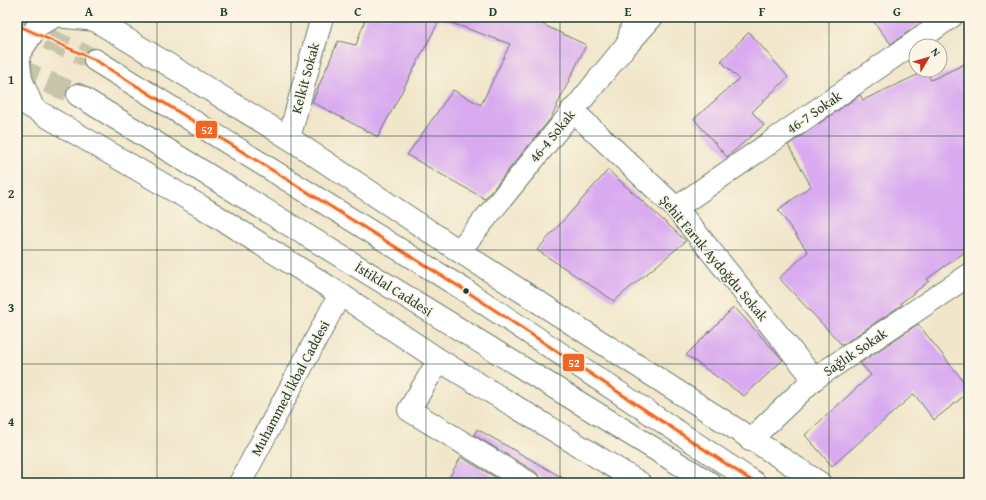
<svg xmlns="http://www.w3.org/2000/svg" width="986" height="500" viewBox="0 0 986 500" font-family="'Gentium Book Plus',serif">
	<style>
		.building { fill: #d9aaf0 }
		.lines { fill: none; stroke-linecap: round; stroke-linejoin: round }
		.major-tunnel { stroke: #c7c4ac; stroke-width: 22; stroke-dasharray: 22 11; stroke-linecap: butt }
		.minor-casing { stroke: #687868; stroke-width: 24 }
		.major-casing { stroke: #687868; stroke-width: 24 }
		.minor { stroke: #fff; stroke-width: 22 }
		.major { stroke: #fff; stroke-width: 22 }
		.bus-1-casing { stroke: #fcf5e5; stroke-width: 6 }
		.bus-1 { stroke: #f26522; stroke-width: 3 }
		.grid { fill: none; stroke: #1f3d34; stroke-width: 1; stroke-opacity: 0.55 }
		.bus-dot { fill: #1f3d34; stroke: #fcf5e5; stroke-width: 1.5 }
		.labels { text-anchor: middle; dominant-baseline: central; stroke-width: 3; stroke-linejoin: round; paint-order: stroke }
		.street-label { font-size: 14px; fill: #1f3d34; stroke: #fcf5e5 }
		.line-badge { stroke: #fcf5e5; stroke-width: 1.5 }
		.badge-label { font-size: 11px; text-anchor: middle; font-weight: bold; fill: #fff }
		.neatline { fill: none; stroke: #1f3d34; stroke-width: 1.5 }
		.grid-label { font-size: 13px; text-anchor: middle; font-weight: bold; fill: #1f3d34 }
	</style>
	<rect width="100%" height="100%" fill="#fcf5e5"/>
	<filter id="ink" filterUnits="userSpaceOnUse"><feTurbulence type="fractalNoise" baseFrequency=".025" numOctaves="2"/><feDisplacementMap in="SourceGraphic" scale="8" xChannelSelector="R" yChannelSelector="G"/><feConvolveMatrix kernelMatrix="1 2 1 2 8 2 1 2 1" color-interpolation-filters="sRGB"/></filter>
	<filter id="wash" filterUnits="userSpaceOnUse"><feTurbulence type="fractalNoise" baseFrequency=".012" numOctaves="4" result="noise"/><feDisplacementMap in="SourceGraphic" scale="16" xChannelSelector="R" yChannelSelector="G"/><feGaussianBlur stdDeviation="0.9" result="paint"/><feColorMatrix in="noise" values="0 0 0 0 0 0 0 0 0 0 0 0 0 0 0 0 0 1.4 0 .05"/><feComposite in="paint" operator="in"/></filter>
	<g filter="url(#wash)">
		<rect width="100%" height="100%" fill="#f1e6ca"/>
		<g id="blocks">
			<!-- building -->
			<g class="building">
				<path d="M366 17H441L378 137 312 102 338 41 356 45Z"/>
				<path d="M443 17H527L586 45 551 118 485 199 407 155 453 90 481 105 510 44 443 20Z"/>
				<path d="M870 17H929L891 44Z"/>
				<path d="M749 32 788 77 752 112 764 125 727 157 694 119 739 79 721 61Z"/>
				<path d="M969 62V249L927 279 929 281 901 303 902 305 842 345 779 278 808 252 778 210 811 186 788 145 860 95 863 100 926 71 931 80Z"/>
				<path d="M608 170 686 241 614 301 537 250Z"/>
				<path d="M734 307 783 360 744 396 686 355Z"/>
				<path d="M918 324 969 388V392L934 420 914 394 832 466 805 435 871 375 860 363Z"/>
				<path d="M477 429 572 483H541L540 477 536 472 474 435Z"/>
				<path d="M461 457 505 483H446Z"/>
			</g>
		</g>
	</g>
	<g filter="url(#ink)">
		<use href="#blocks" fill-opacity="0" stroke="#687868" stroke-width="1"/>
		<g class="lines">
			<!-- major-tunnel -->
			<g class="major-tunnel">
				<path d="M17 25 95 60"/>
				<path d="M17 69 78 95"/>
			</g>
			<defs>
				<g id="minor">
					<path d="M65 17 97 20"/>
					<path d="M90 17 289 138 459 251 820 483"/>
					<path d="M629 43 652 17"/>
					<path d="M17 99 202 207 340 294 439 360 640 483"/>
					<path d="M33 108 21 79 18 55 38 25 54 17"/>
					<path d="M572 110 676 208 814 379"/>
					<path d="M289 138 322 17"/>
					<path d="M676 208 951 17"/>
					<path d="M459 251 628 43 634 17"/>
					<path d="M439 360 409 410 529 483"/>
					<path d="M750 440 814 379 969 275"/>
					<path d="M240 483 340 294"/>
				</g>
				<g id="major">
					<path d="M95 60 463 289 755 483"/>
					<path d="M78 95 710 483"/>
				</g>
			</defs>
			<!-- minor casing -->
			<use href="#minor" class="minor-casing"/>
			<!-- major casing -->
			<use href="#major" class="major-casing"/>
			<!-- minor -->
			<use href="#minor" class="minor"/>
			<!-- major -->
			<use href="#major" class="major"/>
			<defs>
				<path id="bus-1" d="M17 25 95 60 463 289 755 483"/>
			</defs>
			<!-- bus-1 casing -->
			<use href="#bus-1" class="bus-1-casing"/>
			<!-- bus-1 -->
			<use href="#bus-1" class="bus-1"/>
		</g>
	</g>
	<!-- grid -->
	<path class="grid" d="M157 17V483M291 17V483M426 17V483M560 17V483M695 17V483M829 17V483M17 136H969M17 250H969M17 364H969"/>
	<!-- markers -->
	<circle class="bus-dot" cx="466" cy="291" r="3.5"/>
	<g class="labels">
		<!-- street labels -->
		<g class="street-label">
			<text transform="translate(305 78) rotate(-75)">Kelkit Sokak</text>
			<text transform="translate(814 112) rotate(-35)">46-7 Sokak</text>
			<text transform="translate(552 136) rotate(-51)">46-4 Sokak</text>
			<text transform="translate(714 258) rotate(50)">Şehit Faruk Aydoğdu Sokak</text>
			<text transform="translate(394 289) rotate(32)">İstiklal Caddesi</text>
			<text transform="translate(855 352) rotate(-34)">Sağlık Sokak</text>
			<text transform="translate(290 388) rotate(-62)">Muhammed İkbal Caddesi</text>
		</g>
	</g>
	<g class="line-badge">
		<rect x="195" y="120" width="23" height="19" rx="4" fill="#f26522"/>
		<rect x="562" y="353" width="23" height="19" rx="4" fill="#f26522"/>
	</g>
	<g class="badge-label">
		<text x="207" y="134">52</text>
		<text x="574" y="367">52</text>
	</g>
	<!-- margin -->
	<rect width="986" height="500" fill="none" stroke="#fcf5e5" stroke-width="44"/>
	<!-- north arrow -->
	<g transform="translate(928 58) rotate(52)"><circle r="19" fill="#fcf5e5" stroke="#a4ab9e"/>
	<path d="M0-3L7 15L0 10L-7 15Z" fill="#c8321e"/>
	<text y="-6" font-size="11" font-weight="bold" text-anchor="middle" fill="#1f3d34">N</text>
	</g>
	<rect x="22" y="22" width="942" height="456" class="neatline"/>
	<g class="grid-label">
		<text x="89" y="16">A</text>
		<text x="224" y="16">B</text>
		<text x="358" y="16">C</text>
		<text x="493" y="16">D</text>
		<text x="628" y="16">E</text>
		<text x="762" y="16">F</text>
		<text x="897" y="16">G</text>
		<text x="11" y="84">1</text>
		<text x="11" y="198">2</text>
		<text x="11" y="312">3</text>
		<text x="11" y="426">4</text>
	</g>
</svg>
